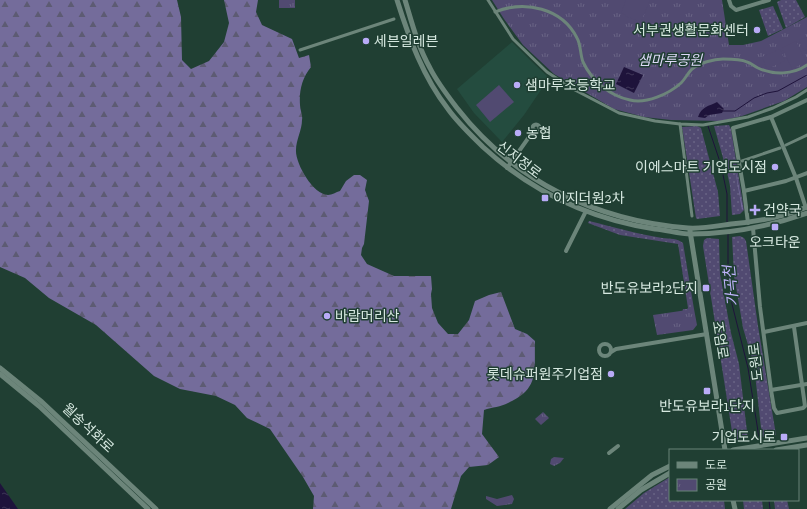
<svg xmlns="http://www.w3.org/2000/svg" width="807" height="509" viewBox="0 0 807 509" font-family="'Zilla Slab','Noto Sans KR',serif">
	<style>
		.built { fill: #244c3f }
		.grass { fill: url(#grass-dots) }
		.forest { fill: url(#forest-firs) }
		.park { fill: url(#park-tufts) }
		.garden { fill: #514a71 }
		.water { fill: url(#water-ripples) }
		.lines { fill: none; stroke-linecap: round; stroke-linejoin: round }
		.stream { stroke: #1e133b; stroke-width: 1 }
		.pedestrian { stroke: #6c857a; stroke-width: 3 }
		.minor { stroke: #6c857a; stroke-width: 4 }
		.tertiary { stroke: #6c857a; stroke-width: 5 }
		.poi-dot { fill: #b9abf7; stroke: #203f33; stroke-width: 1.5 }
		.labels { text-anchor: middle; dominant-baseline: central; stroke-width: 3; stroke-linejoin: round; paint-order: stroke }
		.poi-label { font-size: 14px; fill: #d6e8e0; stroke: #203f33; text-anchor: start }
		.park-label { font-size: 14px; font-style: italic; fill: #ded9f8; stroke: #203f33 }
		.street-label { font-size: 14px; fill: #d6e8e0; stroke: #203f33 }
		.water-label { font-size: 15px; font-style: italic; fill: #c0b3fd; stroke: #203f33 }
	</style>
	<defs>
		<pattern id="grass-dots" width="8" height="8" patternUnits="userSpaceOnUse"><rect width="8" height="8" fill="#514a71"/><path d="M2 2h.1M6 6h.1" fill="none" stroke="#696485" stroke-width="1.8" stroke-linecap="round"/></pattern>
		<pattern id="forest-firs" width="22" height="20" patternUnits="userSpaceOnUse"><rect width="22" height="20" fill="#746c9b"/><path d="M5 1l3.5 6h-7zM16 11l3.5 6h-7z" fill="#5d5b73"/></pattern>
		<pattern id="park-tufts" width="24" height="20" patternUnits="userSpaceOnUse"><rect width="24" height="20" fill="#514a71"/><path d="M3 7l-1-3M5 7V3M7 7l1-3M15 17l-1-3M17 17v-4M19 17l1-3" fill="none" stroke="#696485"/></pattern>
		<pattern id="water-ripples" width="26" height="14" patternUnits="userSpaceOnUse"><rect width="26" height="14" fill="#1e133b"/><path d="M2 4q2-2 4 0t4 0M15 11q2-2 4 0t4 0" fill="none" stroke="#3e3557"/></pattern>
	</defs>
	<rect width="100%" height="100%" fill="#203f33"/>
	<!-- built -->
	<path class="built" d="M512 42 531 61 549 78 524 115 502 142 474 113 457 89Z"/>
	<!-- grass -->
	<g class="grass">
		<path d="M781 0H796L805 17 786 28 777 2Z"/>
		<path d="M773 6 783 29 768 36 759 10Z"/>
		<path d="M729 125 731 129 744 210 740 214 732 215 730 186 727 172 714 126Z"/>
		<path d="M697 126 701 128 718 192 720 216 697 219 696 218 682 127Z"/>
		<path d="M589 221C614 227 637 234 662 238 670 239 677 238 683 243L694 309 693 311 682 313 683 309H687L688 308 678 244 620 235 588 223Z"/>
		<path d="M740 236 744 238 746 241 758 326 776 435 762 437 754 365 743 328 734 275 732 237Z"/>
		<path d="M707 238 719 239 720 274 731 333 739 364 748 440 736 441 733 438 703 246 704 240Z"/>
		<path d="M670 477V500H724L725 509H625L644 493Z"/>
		<path d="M743 500H762L763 509H744Z"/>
		<path d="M774 500H787L789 509H775Z"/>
	</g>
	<!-- forest -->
	<g class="forest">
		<path d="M0 0H177L181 17 182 60 191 69 209 61 224 42 229 23 224 0H258L256 12 262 25 292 39 299 58 309 55 311 67C302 78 299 91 300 105 300 110 303 115 302 120 302 130 296 140 296 150 295 163 313 195 328 195 332 195 336 192 340 191L346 181 354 175H360L367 180 365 190 369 201 364 244 362 248 361 255 367 264 394 276H431L432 289 431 294 432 308 438 323 448 334H458L469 320 475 301 489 295 501 292 515 329 527 334 535 341C534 371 540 389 508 403 501 407 492 407 484 410L482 434 499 457 488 465 469 467 461 476 451 509H313L314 496 303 477 270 429 247 418 235 405 216 396 180 389 154 376 96 325 49 298 25 278 0 267Z"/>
		<path d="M734 163 743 209 742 210Z"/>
	</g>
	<!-- park -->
	<g class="park">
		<rect x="279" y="0" width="16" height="8"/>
		<path d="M492 0H722L729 45H743L761 41 807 17V87L784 101 742 116 721 121 671 120 644 117 614 109 554 74 523 45 504 19Z"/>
		<path d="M694 309 697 325 693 330 657 335 653 315Z"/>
		<path d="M543 412 549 418 541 425 535 419Z"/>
		<path d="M554 457 564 458 560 463 554 466 550 464 551 459Z"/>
		<path d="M512 495 514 499 512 504 497 506 486 499V496L497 499Z"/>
	</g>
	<!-- garden -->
	<g class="garden">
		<path d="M626 0H650L641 22 625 16 626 15 621 13Z"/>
		<path d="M807 37V49L804 51 799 40Z"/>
		<path d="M796 41 806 62 792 69 782 48Z"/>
		<path d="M780 49 785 61 767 69 762 57Z"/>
		<path d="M499 85 514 102 490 122 476 105Z"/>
	</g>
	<!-- water -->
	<g class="water">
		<path d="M624 67 643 75 634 93 616 84Z"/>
		<path d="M717 102 724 109 722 113 709 115 705 118 698 117C701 107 709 106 717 102Z"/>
		<path d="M0 483 18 509H0Z"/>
	</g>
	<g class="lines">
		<!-- stream -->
		<g class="stream">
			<path d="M723 111H735L754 98 767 93 778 91 807 75"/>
			<path d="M708 126 721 165 727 194V222"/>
			<path d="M728 233V276L732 304 748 368 760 444"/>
			<path d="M769 500 770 509"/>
		</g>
		<!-- pedestrian -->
		<g class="pedestrian">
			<path d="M488 0 513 39 547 72 573 89 619 113 655 121 680 124 703 125 748 117 773 108 796 97 807 90"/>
			<path d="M495 12C525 0 562 8 577 38 581 45 580 54 583 62 592 81 610 96 630 100 646 104 669 94 681 83 685 79 688 73 692 69 699 63 714 59 723 59 731 59 741 59 747 62 751 63 754 66 758 68 773 75 793 75 807 65"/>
			<path d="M300 50 394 19"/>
			<path d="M680 124 692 216"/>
			<path d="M786 145 807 135"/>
			<path d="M742 161 780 148"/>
		</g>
		<!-- minor -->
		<g class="minor">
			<path d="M729 0 731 6 736 10 769 0"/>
			<path d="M771 117 796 178 806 208"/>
			<circle cx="536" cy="128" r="3.5"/>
			<path d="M507 168 534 130"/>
			<path d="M744 191 786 181 807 173"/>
			<path d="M748 223 744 191 733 128 771 117 807 100"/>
			<path d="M753 228 760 307 771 390 774 408 777 413 803 408 805 406 794 327"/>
			<path d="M566 251 586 211"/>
			<path d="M764 332 807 323"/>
			<circle cx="605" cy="350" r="6"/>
			<path d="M611 352 616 349 707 334"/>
			<path d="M771 390 807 384"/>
			<path d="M609 453 618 446"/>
		</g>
		<!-- tertiary -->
		<g class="tertiary">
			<path d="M397 0C409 38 423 77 448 109 458 123 471 135 483 147 532 192 590 219 655 229 667 230 679 234 691 234 730 234 770 226 807 213"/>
			<path d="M405 0C412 23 418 47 430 68 437 82 447 95 457 108 514 181 596 221 688 228 702 229 717 226 731 224 757 222 782 217 807 207"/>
			<path d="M690 231 725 450"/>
			<path d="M0 368 42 402 156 509"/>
			<path d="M0 374 39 406 148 509"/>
			<path d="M733 450 807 438"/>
			<path d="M776 450 807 445"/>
			<path d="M733 500 735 509"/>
			<path d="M610 509 652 475 670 466"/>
			<path d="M618 509 641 490 670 473"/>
		</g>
	</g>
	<!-- markers -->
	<g class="poi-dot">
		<circle cx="757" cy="30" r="4"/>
		<circle cx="366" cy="41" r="4"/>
		<circle cx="517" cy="85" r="4"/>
		<circle cx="518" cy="133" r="4"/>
		<circle cx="775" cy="167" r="4"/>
		<rect x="541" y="194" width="8" height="8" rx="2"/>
		<path d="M753 204h4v4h4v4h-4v4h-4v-4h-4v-4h4z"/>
		<rect x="771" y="223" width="8" height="8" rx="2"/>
		<rect x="702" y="284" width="8" height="8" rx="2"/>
		<circle cx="327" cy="316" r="4"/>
		<circle cx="611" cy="374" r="4"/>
		<rect x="703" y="387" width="8" height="8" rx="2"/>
		<rect x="780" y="433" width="8" height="8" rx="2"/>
	</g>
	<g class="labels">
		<!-- poi labels -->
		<g class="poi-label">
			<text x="749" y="30" text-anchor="end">서부권생활문화센터</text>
			<text x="374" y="41">세븐일레븐</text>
			<text x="525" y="85">샘마루초등학교</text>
			<text x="526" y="133">농협</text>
			<text x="767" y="167" text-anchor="end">이에스마트 기업도시점</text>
			<text x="553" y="198">이지더원2차</text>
			<text x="763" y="210">건약국</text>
			<text x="775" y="242" text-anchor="middle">오크타운</text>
			<text x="698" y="288" text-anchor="end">반도유보라2단지</text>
			<text x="335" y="316">바람머리산</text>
			<text x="603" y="374" text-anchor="end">롯데슈퍼원주기업점</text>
			<text x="707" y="406" text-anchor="middle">반도유보라1단지</text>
			<text x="776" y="437" text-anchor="end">기업도시로</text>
		</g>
		<!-- park labels -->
		<g class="park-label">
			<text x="670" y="60">샘마루공원</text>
		</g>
		<!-- street labels -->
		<g class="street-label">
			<text transform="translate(519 160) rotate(37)">신지정로</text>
			<text transform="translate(720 340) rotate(81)">조엄로</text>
			<text transform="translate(756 362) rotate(-97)">도원로</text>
			<text transform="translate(88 428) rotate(43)">월송석화로</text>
		</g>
		<!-- water labels -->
		<g class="water-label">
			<text transform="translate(731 286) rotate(-96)">가곡천</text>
		</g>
	</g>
	<!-- legend -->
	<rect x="669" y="449" width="130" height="52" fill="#203f33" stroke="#698378"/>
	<rect x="677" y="462" width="20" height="6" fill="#6c857a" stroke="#698378"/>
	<text x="705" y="469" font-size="12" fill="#d6e8e0">도로</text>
	<rect x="677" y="479" width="20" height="12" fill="url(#park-tufts)" stroke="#698378"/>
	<text x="705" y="489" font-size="12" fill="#d6e8e0">공원</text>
</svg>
